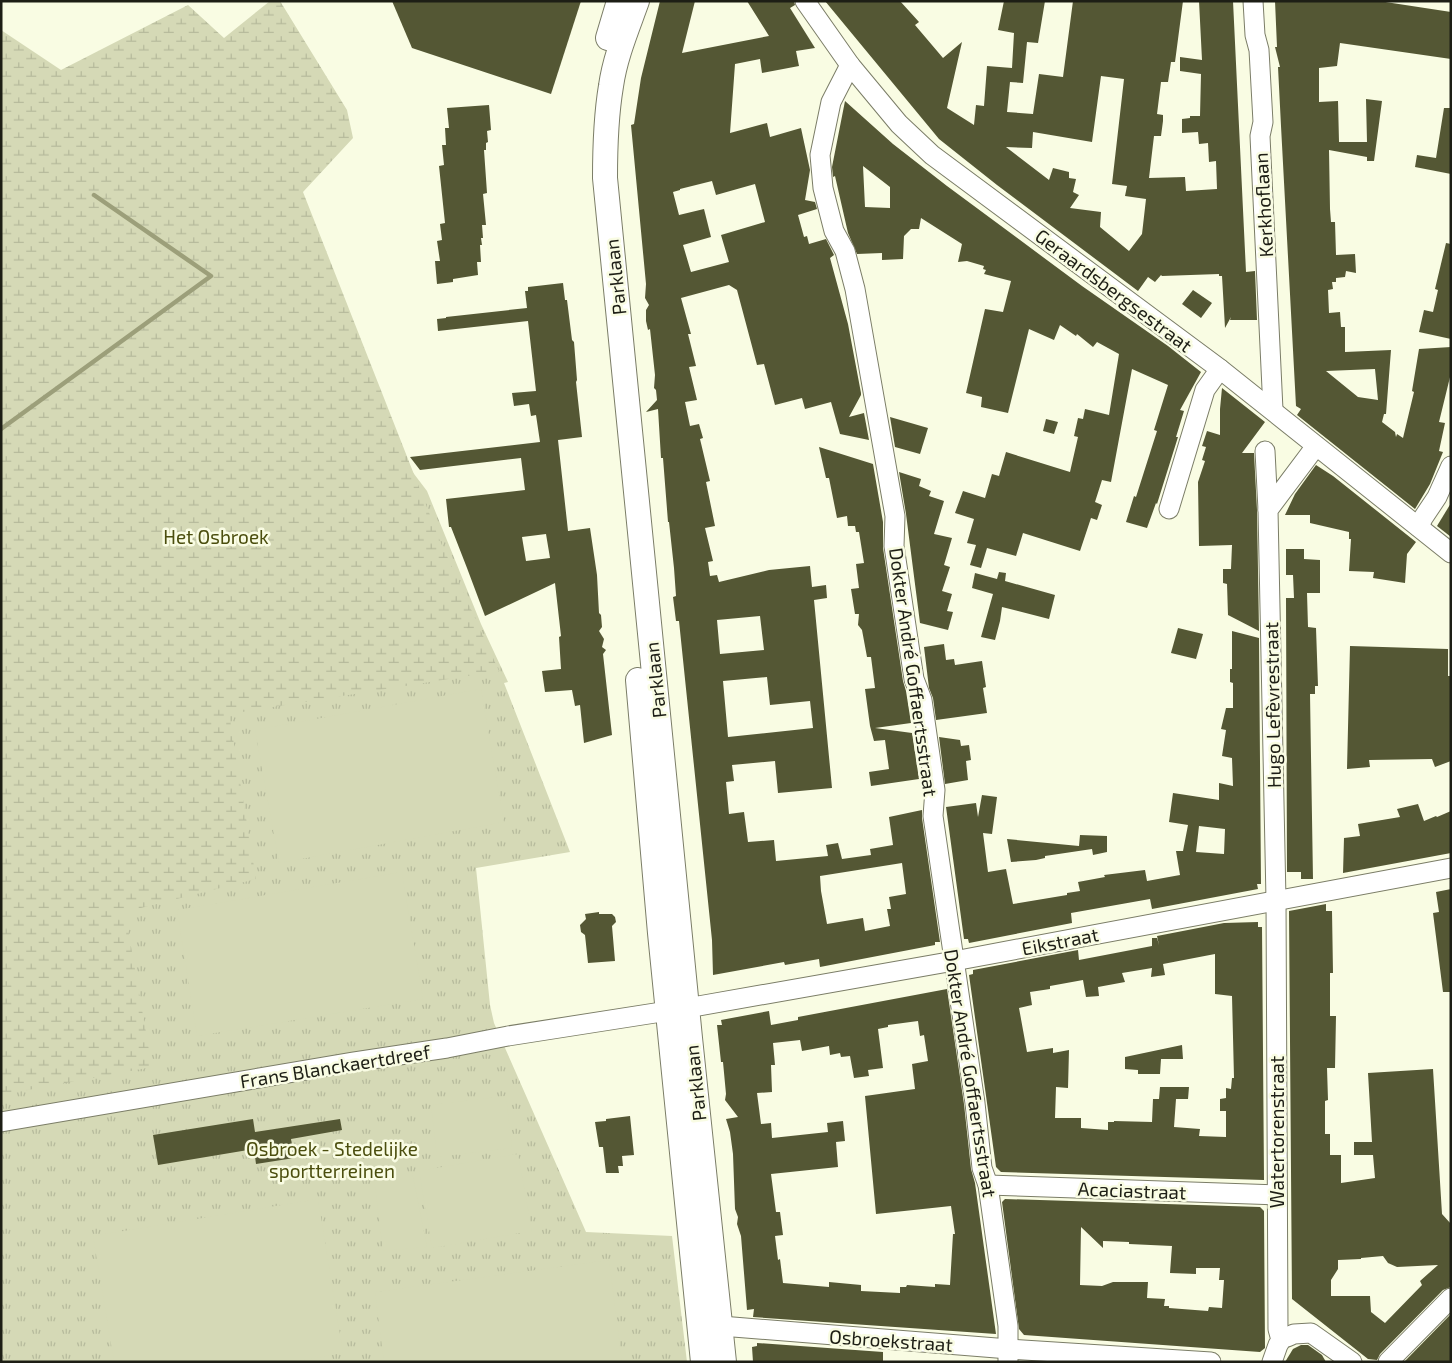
<svg xmlns="http://www.w3.org/2000/svg" width="1452" height="1363" viewBox="0 0 1452 1363" font-family="'Exo 2',sans-serif">
	<style>
		.grass { fill: url(#grass-tufts) }
		.wetland { fill: url(#wetland-marsh) }
		.pitch { fill: #d5d9b6 }
		.lines { fill: none; stroke-linecap: round; stroke-linejoin: round }
		.stream { stroke: #9c9f7a; stroke-width: 4.5 }
		.building { fill: #545734; fill-rule: evenodd }
		.minor-casing { stroke: #7b7d67; stroke-width: 21 }
		.major-casing { stroke: #7b7d67; stroke-width: 26 }
		.minor { stroke: #fff; stroke-width: 19 }
		.major { stroke: #fff; stroke-width: 24 }
		.labels { text-anchor: middle; dominant-baseline: central; stroke-width: 5; stroke-linejoin: round; paint-order: stroke }
		.street-label { font-size: 19px; fill: #1d1e15; stroke: #f9fce3 }
		.park-label { font-size: 19px; fill: #4b4e0e; stroke: #f9fce3 }
	</style>
	<defs>
		<pattern id="grass-tufts" width="24" height="20" patternUnits="userSpaceOnUse" patternTransform="scale(1.25)"><rect width="24" height="20" fill="#d5d9b6"/><path d="M3 7l-1-3M5 7V3M7 7l1-3M15 17l-1-3M17 17v-4M19 17l1-3" fill="none" stroke="#b6ba9c"/></pattern>
		<pattern id="wetland-marsh" width="20" height="14" patternUnits="userSpaceOnUse" patternTransform="scale(1.25)"><rect width="20" height="14" fill="#d5d9b6"/><path d="M1 5h8M5 5V1M11 12h8M15 12V8" fill="none" stroke="#b6ba9c"/></pattern>
	</defs>
	<rect width="100%" height="100%" fill="#f9fce3"/>
	<!-- grass -->
	<path class="grass" d="M386 437 427 491 481 624 508 682 504 683 570 852 476 868 490 1005 494 1023 586 1232 672 1236 687 1362H1V457Z"/>
	<!-- wetland -->
	<path class="wetland" d="M270 1H280L347 110 353 138 303 192 441 543 499 671 229 714 256 879 125 912 152 1067 1 1095V30L61 70 188 5 224 38Z"/>
	<!-- pitch -->
	<g class="pitch">
		<path d="M481 689 504 822 279 863 255 730Z"/>
		<path d="M402 872 423 999 197 1036 177 910Z"/>
		<path d="M506 1096 512 1148 437 1157 431 1105Z"/>
		<path d="M518 1154 532 1231 432 1248 419 1171Z"/>
		<path d="M412 1172 427 1247 383 1251 374 1178Z"/>
		<path d="M318 1199 343 1353 293 1362H114L93 1236Z"/>
		<path d="M609 1260 622 1362H384L375 1292Z"/>
	</g>
	<g class="lines">
		<!-- stream -->
		<path class="stream" d="M1 429 211 276 94 195"/>
	</g>
	<!-- building -->
	<g class="building">
		<path d="M392 1H581L551 94 412 48Z"/>
		<path d="M660 1H695L682 53 769 36 747 1H794L795 5 790 8 815 48 796 51 799 66 762 73 760 59 735 64 730 133 767 123 770 137 801 128 810 170 805 200 815 202 817 209 798 215 804 237 807 236 809 244 826 239 834 255 830 258 848 324 861 393V395L849 417 864 413 869 440 840 434 831 402 805 409 802 398 775 405 764 364 757 365 737 290 729 285 681 298 691 334H688L696 366 689 367 697 400 685 402 690 426 699 424 703 438 700 439 710 481 706 482 715 526 705 528 713 561 708 562 710 576 717 575 719 582 769 570 810 566 812 587 826 585 827 598 814 600 832 788 778 793 775 761 732 765 734 781 726 782 729 814 744 812 748 842 774 840 776 861 828 856 826 845 838 843 842 859 871 855 870 849 893 845 889 817 922 810V818L940 942H935V945L820 967 819 959 785 965 784 962 713 975 712 940 679 621H676L673 597 676 596 674 568 669 522H668L663 458H661L658 409 646 412 657 400 656 390 654 388 655 375 650 329 648 330 646 321V310L649 305 645 298 646 284 631 125 634 124 641 78ZM712 181 716 195 755 184 765 222 721 235 729 262 691 272 683 245 711 237 704 209 679 215 673 192 680 190V189ZM760 616 764 650 720 654 717 620ZM767 677 770 705 810 701 813 728 728 737 723 681ZM902 863 906 894 889 897 891 909H887L890 926 865 931 863 918 827 924 821 891 820 876Z"/>
		<path d="M825 1H900L919 22 915 25 943 58 962 42 947 108 974 125 976 105 984 106 987 66 1012 68 1014 33 998 30 1004 1H1045L1038 43 1027 42 1023 83 1010 82 1007 112 1033 114 1039 74 1063 77 1073 1H1183L1175 62H1171L1168 82H1161L1157 114 1163 115V121L1161 136H1154L1149 178 1185 177 1186 191 1217 189 1216 161 1209 162 1208 143 1199 144 1198 132 1182 133V119L1190 118V116H1200L1201 74 1180 71V57L1202 60 1199 1H1233L1246 272 1255 271 1257 320H1230L1231 317 1225 328 1222 276H1219V274L1162 276 1161 275 1155 282 1148 277 1138 291 997 185 939 139ZM1101 76 1124 79 1112 184 1127 186 1125 196 1146 199 1142 234 1129 251 1100 227 1101 212 1070 208 1079 195 1073 192 1076 179 1069 178V172L1053 168 1049 180 1006 147 1032 148 1033 132 1092 142Z"/>
		<path d="M1275 1H1379L1451 12V59L1340 43 1337 66 1319 68V102L1338 101 1339 142H1367L1366 99 1382 101 1374 161H1367V157L1329 150 1330 209 1331 222H1335L1336 255 1355 254 1356 273 1346 271 1345 277 1336 278V282H1332L1333 289 1328 290 1329 313 1340 312 1341 327H1345V352L1391 350 1386 414H1384L1382 422 1395 432 1396 437 1397 434 1403 438 1414 392 1412 391 1419 349 1451 347V373L1439 422 1445 423 1439 451 1443 452 1430 484 1415 509 1297 415 1301 409 1296 406 1281 126 1278 67H1280L1275 47H1277ZM1375 369 1378 400 1358 397 1326 371Z"/>
		<path d="M845 101 893 144 947 186 1082 286 1168 346 1201 372 1180 410 1184 411 1176 437H1178L1157 504 1156 503 1147 528 1126 522 1134 496 1136 497 1157 431 1154 430 1168 385 1132 369 1111 482 1102 480 1095 502 1102 505 1097 520 1091 518 1080 551 1023 533 1016 556 987 548 981 568 970 565 976 545 967 543 974 519 955 513 963 491 985 498 992 474 999 476 1006 452 1070 472 1078 437 1074 436 1078 418 1083 419 1085 409 1109 415 1119 354 1097 342 1093 347 1077 334 1076 336 1060 325 1054 340 1029 329 1008 413 981 407 982 397 966 393 985 309 1003 312 1011 281 984 274 986 270 983 269 984 266 967 261 958 262 962 244 921 218 919 229H911L904 236 903 259 882 260V253L857 254 848 233 835 176 833 177 832 167ZM863 166 890 187V208L865 207Z"/>
		<path d="M489 105 491 130 487 131 488 142 486 143V150H484L487 193 483 194 486 225H482L483 238H481L482 245H480L481 262H477L478 275 453 279V282L437 284 435 261H440L437 241 442 240 440 224 445 223 439 166 444 165 442 145H446L445 128H449L447 108Z"/>
		<path d="M1444 108H1451V174L1415 167 1417 155 1436 158Z"/>
		<path d="M1446 243 1451 244V339L1419 332 1424 310 1433 312 1438 290 1435 289Z"/>
		<path d="M563 283 565 300H567L572 340 574 342 577 380 576 382 582 437 558 440 568 531 590 528 597 575 599 613 601 615 602 627 599 631 604 639 602 647 606 650 603 654 612 735 584 743 580 705 575 706 572 690 545 692 542 671 561 669 559 637 561 636 555 583 485 616 467 568 451 527H449L446 499 525 490 521 458 420 470 410 457 540 442 536 415 531 416 529 404 514 406 512 393 536 391 528 321 438 331 437 319 446 318V317L527 308 525 291H528V287ZM546 534 550 558 526 561 522 537Z"/>
		<path d="M1193 290 1212 303 1201 318 1182 304Z"/>
		<path d="M1222 388 1265 422 1242 453H1254L1257 510 1259 631 1228 615 1227 584 1223 583V569H1231L1232 545 1199 546 1198 482 1205 461 1202 460 1206 447 1202 446 1207 431 1220 435V409Z"/>
		<path d="M890 417 928 428 920 454 895 447Z"/>
		<path d="M1046 419 1058 422 1054 434 1043 431Z"/>
		<path d="M819 447 873 464 883 522V548L903 681 906 691 911 723 875 728 912 733 919 779 871 786 869 772 889 769 885 740 874 741 870 726 865 689 875 688 871 657H867L862 630 858 625 859 614H855L851 589 859 588 856 564 864 563 859 532H856L855 526H848L847 516 837 518 829 478H826Z"/>
		<path d="M1316 465 1333 476 1416 542 1407 554 1405 583 1373 578 1374 572 1349 571 1351 539H1349V532L1310 523V515H1285L1295 494Z"/>
		<path d="M899 472 921 479 919 486 931 491 929 496 944 501 934 534 952 538 944 565 950 567 942 591 952 594 947 611 953 612 948 630 920 623 906 514Z"/>
		<path d="M1451 503V537L1437 526Z"/>
		<path d="M1286 549H1304V559L1320 560V593H1307L1308 627 1316 628 1318 686H1315V694H1310L1313 879H1301V872H1287L1286 598H1294L1293 575H1286Z"/>
		<path d="M999 572 1006 573 1005 581 1055 595 1049 619 1002 607 1000 621 995 640 981 637 993 594 972 588 975 573 997 579Z"/>
		<path d="M1178 628 1203 634 1196 659 1171 653Z"/>
		<path d="M1232 631 1259 638 1261 884H1257L1258 889 1152 909 1150 899 1071 913 1072 923 969 943 968 939H964L946 807 976 803 978 817 982 795 997 797 992 834 983 833 988 872 1006 869 1013 904 1067 895V893L1080 891 1078 882 1105 877 1104 875 1145 870 1147 881 1180 875 1176 851H1183L1188 825 1169 822 1173 793 1219 800V783L1233 786 1232 758 1222 756 1226 730 1221 729 1226 708H1233V683L1230 682V669H1232ZM1199 826 1225 829 1224 854 1196 852Z"/>
		<path d="M944 644 946 660 954 659 955 665 982 661 986 687 983 688 987 713 936 720 933 698 929 688 924 647Z"/>
		<path d="M1350 646 1448 649V676H1451V761L1435 767 1432 759 1369 760 1370 767 1347 769Z"/>
		<path d="M939 737 960 740 961 746 969 745 971 760 966 761 968 780 945 784Z"/>
		<path d="M1418 804 1424 821 1436 816 1437 817 1451 811V853L1343 873 1344 838 1360 836 1358 824 1400 817 1397 809Z"/>
		<path d="M1080 835 1107 836V852L1093 855 1092 849 1045 856V858L1036 860 1011 862 1007 839 1079 846Z"/>
		<path d="M1451 889V992H1443L1433 913 1439 912 1436 892Z"/>
		<path d="M1326 904V911H1332L1333 973H1330V1016H1336L1335 1068H1327L1328 1100 1325 1101V1134H1330V1155H1341V1183L1375 1178 1373 1155H1354V1142H1372L1368 1073 1433 1069 1442 1214 1451 1224V1287L1443 1290 1380 1354 1377 1360 1368 1359 1292 1299 1289 911ZM1383 1256 1388 1263 1397 1267 1438 1265 1420 1281 1422 1285 1385 1323 1371 1312 1370 1296H1331V1280L1338 1269V1260L1361 1259V1258Z"/>
		<path d="M599 912V914H612L615 917 616 922 612 926 615 961 588 963 585 935 581 932 580 925 586 919 585 914Z"/>
		<path d="M1258 922V927H1262L1264 1180 1001 1172 996 1167 969 975 973 974V970L1078 950 1079 960 1152 946V938H1157L1159 945 1157 936 1224 923ZM1215 954V994L1232 996 1234 1078H1232L1231 1089 1226 1088V1098L1220 1099V1111H1226V1137L1199 1136 1200 1129 1174 1127 1176 1099H1188L1189 1087H1160L1159 1099H1153L1152 1122 1114 1121V1122H1108V1130L1081 1128V1118H1055L1056 1087 1068 1088 1069 1050 1053 1053V1048L1027 1052 1019 1008 1032 1005 1030 992 1050 989V986L1083 980 1086 997 1099 996 1098 987 1125 982 1122 973 1152 968 1151 977 1165 975 1163 964Z"/>
		<path d="M947 989 964 1104 971 1169 975 1183 996 1334 753 1317 754 1309 747 1310 741 1236 737 1224 738 1217 735 1209 733 1154 730 1132 726 1119 738 1117 725 1100 726 1094 723 1062H721L717 1025H722L721 1020 769 1011 771 1025 798 1020V1017ZM918 1021 920 1036 924 1035 928 1061 912 1064 915 1089 865 1096 876 1214 951 1206 955 1234H953L950 1285 935 1284V1287L907 1285 906 1287H900V1293L861 1291V1285L829 1282V1287L783 1283 780 1259 778 1260 775 1236 783 1235 780 1212H776L771 1174 838 1167 836 1142 845 1141 843 1121 827 1123 828 1132 772 1138 771 1123 761 1124 757 1093 772 1092 771 1065H775L773 1043 800 1040 802 1051 829 1046 830 1055 840 1053 841 1057 850 1056 854 1078 869 1076 868 1070 883 1068 878 1029 888 1027V1025Z"/>
		<path d="M1182 1045 1183 1059H1161L1160 1074H1138V1070L1125 1069V1057Z"/>
		<path d="M630 1116 634 1155 622 1156 623 1166H618L619 1173H606L603 1147H599L595 1122 606 1121V1119Z"/>
		<path d="M253 1119 255 1132 340 1119 342 1130 291 1139 294 1158 256 1164 254 1149 158 1165 153 1135Z"/>
		<path d="M1005 1199 1260 1207 1264 1211 1265 1348 1260 1352 1024 1335 1019 1329 1002 1202ZM1081 1227 1103 1248V1241L1129 1242V1244L1172 1246 1170 1273 1196 1274V1268H1220L1219 1280H1224L1222 1308 1209 1307 1208 1311 1169 1308V1306H1164L1165 1299 1147 1298 1148 1282H1113L1102 1286 1080 1285Z"/>
		<path d="M1451 1314V1362H1404Z"/>
		<path d="M757 1343 883 1352V1362H753L752 1347 757 1346Z"/>
		<path d="M1301 1345H1308L1322 1355 1326 1362H1285L1293 1349Z"/>
	</g>
	<g class="lines">
		<defs>
			<g id="minor">
				<path d="M805 1 850 65 899 124 932 155 1220 369 1451 553"/>
				<path d="M1253 1 1255 35 1259 50 1263 122 1260 136 1273 410"/>
				<path d="M850 65 831 102 820 155 823 188 834 231 845 251 855 289 895 516 894 546 914 679 922 700 935 790 933 816 975 1103 982 1168 988 1185 1008 1326V1362"/>
				<path d="M1265 451 1268 510"/>
				<path d="M1169 509 1205 390 1220 369"/>
				<path d="M1419 527 1423 518 1437 497 1451 466"/>
				<path d="M1 1122 353 1062 447 1048 508 1036 687 1008 954 961 1451 868"/>
				<path d="M988 1185 1276 1195"/>
				<path d="M721 1326 1009 1349 1211 1362"/>
				<path d="M1287 1337 1294 1334 1311 1333 1352 1362"/>
				<path d="M1272 1362 1278 1345 1281 1340 1278 1329 1276 900 1268 510 1316 446"/>
				<path d="M1388 1362 1451 1298"/>
			</g>
			<g id="major">
				<path d="M637 1C627 29 615 57 611 86 606 116 605 147 605 178L690 1038 724 1362"/>
				<path d="M608 38 619 1"/>
				<path d="M638 680 660 933 703 1362"/>
			</g>
		</defs>
		<!-- minor casing -->
		<use href="#minor" class="minor-casing"/>
		<!-- major casing -->
		<use href="#major" class="major-casing"/>
		<!-- minor -->
		<use href="#minor" class="minor"/>
		<!-- major -->
		<use href="#major" class="major"/>
	</g>
	<g class="labels">
		<!-- street labels -->
		<g class="street-label">
			<text transform="translate(1263 205) rotate(-93)">Kerkhoflaan</text>
			<text transform="translate(615 277) rotate(-96)">Parklaan</text>
			<text transform="translate(1114 290) rotate(37)">Geraardsbergsestraat</text>
			<text transform="translate(914 672) rotate(82)">Dokter André Goffaertsstraat</text>
			<text transform="translate(655 680) rotate(-96)">Parklaan</text>
			<text transform="translate(1272 705) rotate(-91)">Hugo Lefèvrestraat</text>
			<text transform="translate(1060 941) rotate(-11)">Eikstraat</text>
			<text transform="translate(335 1066) rotate(-9)">Frans Blanckaertdreef</text>
			<text transform="translate(971 1073) rotate(81)">Dokter André Goffaertsstraat</text>
			<text transform="translate(695 1083) rotate(-96)">Parklaan</text>
			<text transform="translate(1276 1132) rotate(-90)">Watertorenstraat</text>
			<text transform="translate(1132 1190) rotate(2)">Acaciastraat</text>
			<text transform="translate(891 1340) rotate(4)">Osbroekstraat</text>
		</g>
		<!-- park labels -->
		<g class="park-label">
			<text x="216" y="536">Het Osbroek</text>
			<text x="332" y="1148">Osbroek - Stedelijke<tspan x="332" dy="22">sportterreinen</tspan></text>
		</g>
	</g>
	<!-- border -->
	<rect width="1452" height="1363" fill="none" stroke="#1d1e15" stroke-width="5"/>
</svg>
